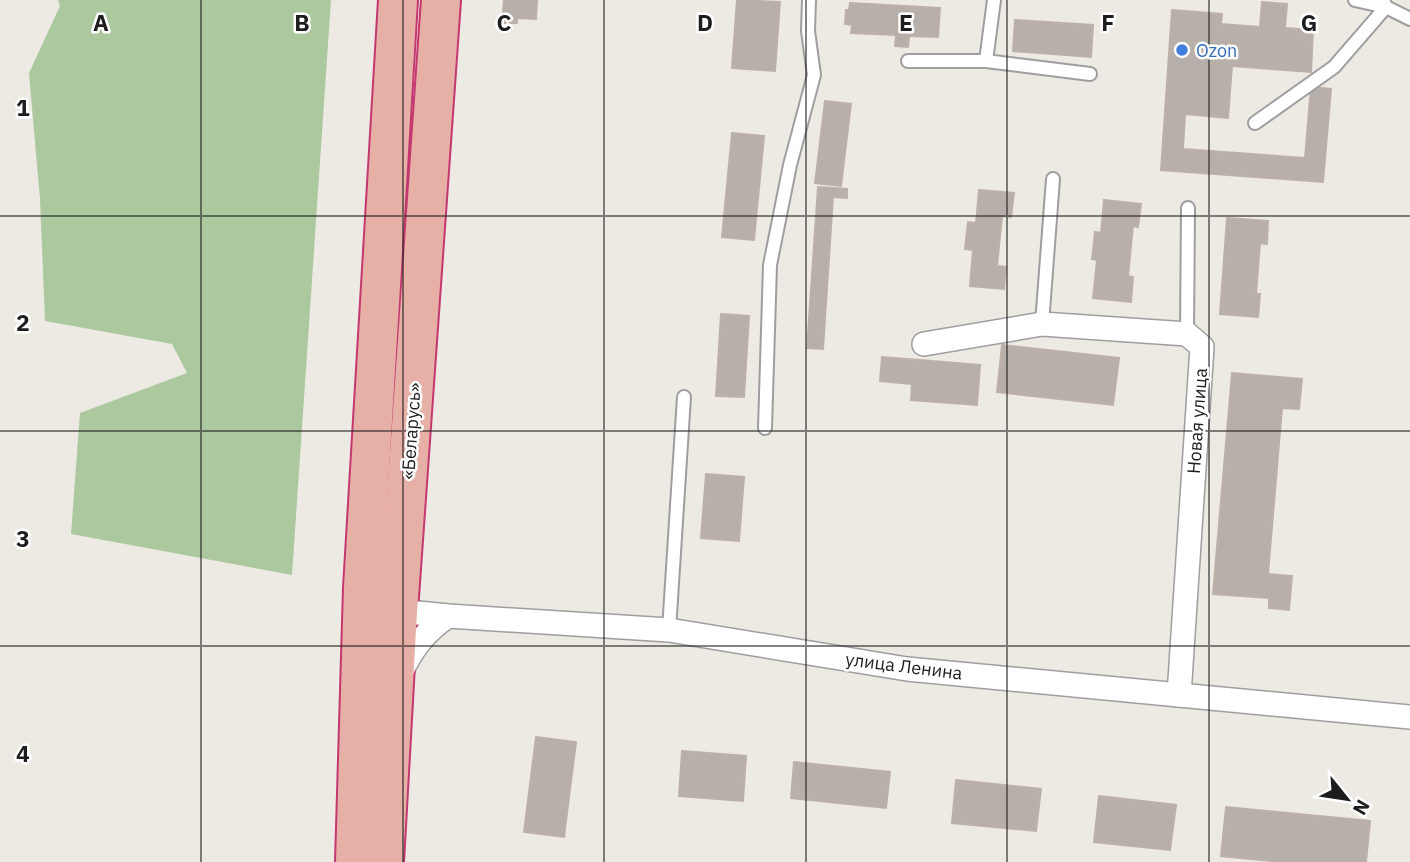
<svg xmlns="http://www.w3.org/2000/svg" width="1410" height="862" viewBox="0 0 1410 862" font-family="'IBM Plex Sans',sans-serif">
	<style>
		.forest { fill: #acc89e }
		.building { fill: #b6afaa; stroke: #bdb0a8; stroke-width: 2 }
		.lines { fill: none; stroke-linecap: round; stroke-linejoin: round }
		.service-casing { stroke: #9e9e9e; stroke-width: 16 }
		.minor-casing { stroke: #9e9e9e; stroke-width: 26 }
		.trunk-casing { stroke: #c4386f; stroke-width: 42 }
		.service { stroke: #fff; stroke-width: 12 }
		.minor { stroke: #fff; stroke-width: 23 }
		.trunk { stroke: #e6b0a6; stroke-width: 38 }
		.grid { fill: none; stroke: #1d1d1d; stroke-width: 2; stroke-opacity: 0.55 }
		.shop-dot { fill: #3f7fe0; stroke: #fff; stroke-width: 2.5 }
		.labels { text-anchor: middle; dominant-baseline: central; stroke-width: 5; stroke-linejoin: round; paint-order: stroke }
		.shop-label { font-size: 18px; fill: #366cbe; stroke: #fff; text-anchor: start }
		.street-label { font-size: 18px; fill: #1d1d1d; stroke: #fff }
		.grid-label { font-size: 23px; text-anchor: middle; font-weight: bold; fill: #1d1d1d; stroke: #fff; stroke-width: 5; stroke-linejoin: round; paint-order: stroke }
	</style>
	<rect width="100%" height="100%" fill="#edeae4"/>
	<!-- forest -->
	<path class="forest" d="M58 0H331L292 575 71 534 80 413 187 373 172 344 45 321 40 199 29 73 60 6Z"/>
	<!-- building -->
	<g class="building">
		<path d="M504 0H537L536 19 517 18V23H502Z"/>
		<path d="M737 0 780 2 775 71 732 68Z"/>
		<path d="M1262 2 1287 4 1285 28 1313 30 1311 72 1232 66 1228 118 1185 114 1183 149 1305 158 1311 87 1331 89 1323 182 1161 170 1172 10 1222 14 1221 24 1260 27Z"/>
		<path d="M850 3 940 8 938 37 909 36 908 47 895 46 896 35 851 33 852 25 845 24 846 10H849Z"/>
		<path d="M1015 20 1093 25 1091 57 1013 51Z"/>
		<path d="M825 101 851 104 841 186 815 183Z"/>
		<path d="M732 133 764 136 754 240 722 237Z"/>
		<path d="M818 187 847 189V198L833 197 823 349 807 348Z"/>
		<path d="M979 190 1014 193 1011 217 1002 216 997 266 1006 267 1004 289 970 286 973 250 965 249 968 222 976 223Z"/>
		<path d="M1104 200 1141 204 1138 227 1133 226 1128 276 1133 277 1131 302 1093 298 1097 260 1092 259 1095 232 1101 233Z"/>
		<path d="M1227 218 1268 221 1267 244 1260 243 1256 294H1260L1258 317 1220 314Z"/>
		<path d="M721 314 749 316 744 397 716 396Z"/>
		<path d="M1002 345 1119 358 1113 405 997 392Z"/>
		<path d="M882 357 980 365 977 405 911 400 912 384 880 381Z"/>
		<path d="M1232 373 1302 379 1299 409 1282 408 1268 574 1292 576 1289 610 1269 608V598L1213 594Z"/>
		<path d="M706 474 744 477 739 541 701 538Z"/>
		<path d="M536 737 576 742 564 837 524 832Z"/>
		<path d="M682 751 746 756 743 801 679 796Z"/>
		<path d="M794 762 890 772 886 808 791 798Z"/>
		<path d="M956 780 1041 789 1036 831 952 823Z"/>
		<path d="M1099 796 1176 805 1170 850 1094 842Z"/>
		<path d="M1226 807 1370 821 1366 862H1282L1221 856Z"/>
	</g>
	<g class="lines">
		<defs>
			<g id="service">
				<path d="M994 0 986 61 1090 74"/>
				<path d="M1355 0 1386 7 1410 19"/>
				<path d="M908 61H986"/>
				<path d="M1255 123 1334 67 1386 7 1383 0"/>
				<path d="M1042 324 1053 179"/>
				<path d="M1187 334 1188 208"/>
				<path d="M765 428 770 265 790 165 814 75 808 31 809 0"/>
				<path d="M669 630 684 397"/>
			</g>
			<g id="minor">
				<path d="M924 344 1042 324 1187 334 1202 347 1179 695"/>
				<path d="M388 607 398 611 448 616 669 630 907 669 1410 717"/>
				<path d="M400 675C411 650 425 631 448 616"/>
			</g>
			<g id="trunk">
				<path d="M355 862 363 588 398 0"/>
				<path d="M384 862 398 611 441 0"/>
			</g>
		</defs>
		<!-- service casing -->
		<use href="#service" class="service-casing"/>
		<!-- minor casing -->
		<use href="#minor" class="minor-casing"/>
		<!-- trunk casing -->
		<use href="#trunk" class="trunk-casing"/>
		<!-- service -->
		<use href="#service" class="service"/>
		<!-- minor -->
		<use href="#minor" class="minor"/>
		<!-- trunk -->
		<use href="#trunk" class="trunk"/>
	</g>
	<!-- grid -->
	<path class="grid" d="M201 0V862M403 0V862M604 0V862M806 0V862M1007 0V862M1209 0V862M0 216H1410M0 431H1410M0 646H1410"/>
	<!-- markers -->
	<circle class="shop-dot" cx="1182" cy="50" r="7"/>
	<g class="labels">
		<!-- shop labels -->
		<g class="shop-label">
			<text x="1196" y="50">Ozon</text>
		</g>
		<!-- street labels -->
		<g class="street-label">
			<text transform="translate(1197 421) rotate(-86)">Новая улица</text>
			<text transform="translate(411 431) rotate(-86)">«Беларусь»</text>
			<text transform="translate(904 666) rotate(7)">улица Ленина</text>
		</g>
	</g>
	<g class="grid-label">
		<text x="101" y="31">A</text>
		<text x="302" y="31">B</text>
		<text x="504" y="31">C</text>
		<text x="705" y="31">D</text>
		<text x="906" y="31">E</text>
		<text x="1108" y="31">F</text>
		<text x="1309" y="31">G</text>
		<text x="23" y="116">1</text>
		<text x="23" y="331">2</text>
		<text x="23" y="547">3</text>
		<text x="23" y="762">4</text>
	</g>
	<!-- north arrow -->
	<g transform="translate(1347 799) rotate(120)" stroke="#ffffff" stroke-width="5" paint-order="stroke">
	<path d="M0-5L12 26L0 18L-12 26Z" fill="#1d1d1d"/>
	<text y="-10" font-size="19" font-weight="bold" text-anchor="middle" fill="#1d1d1d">N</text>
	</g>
</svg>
